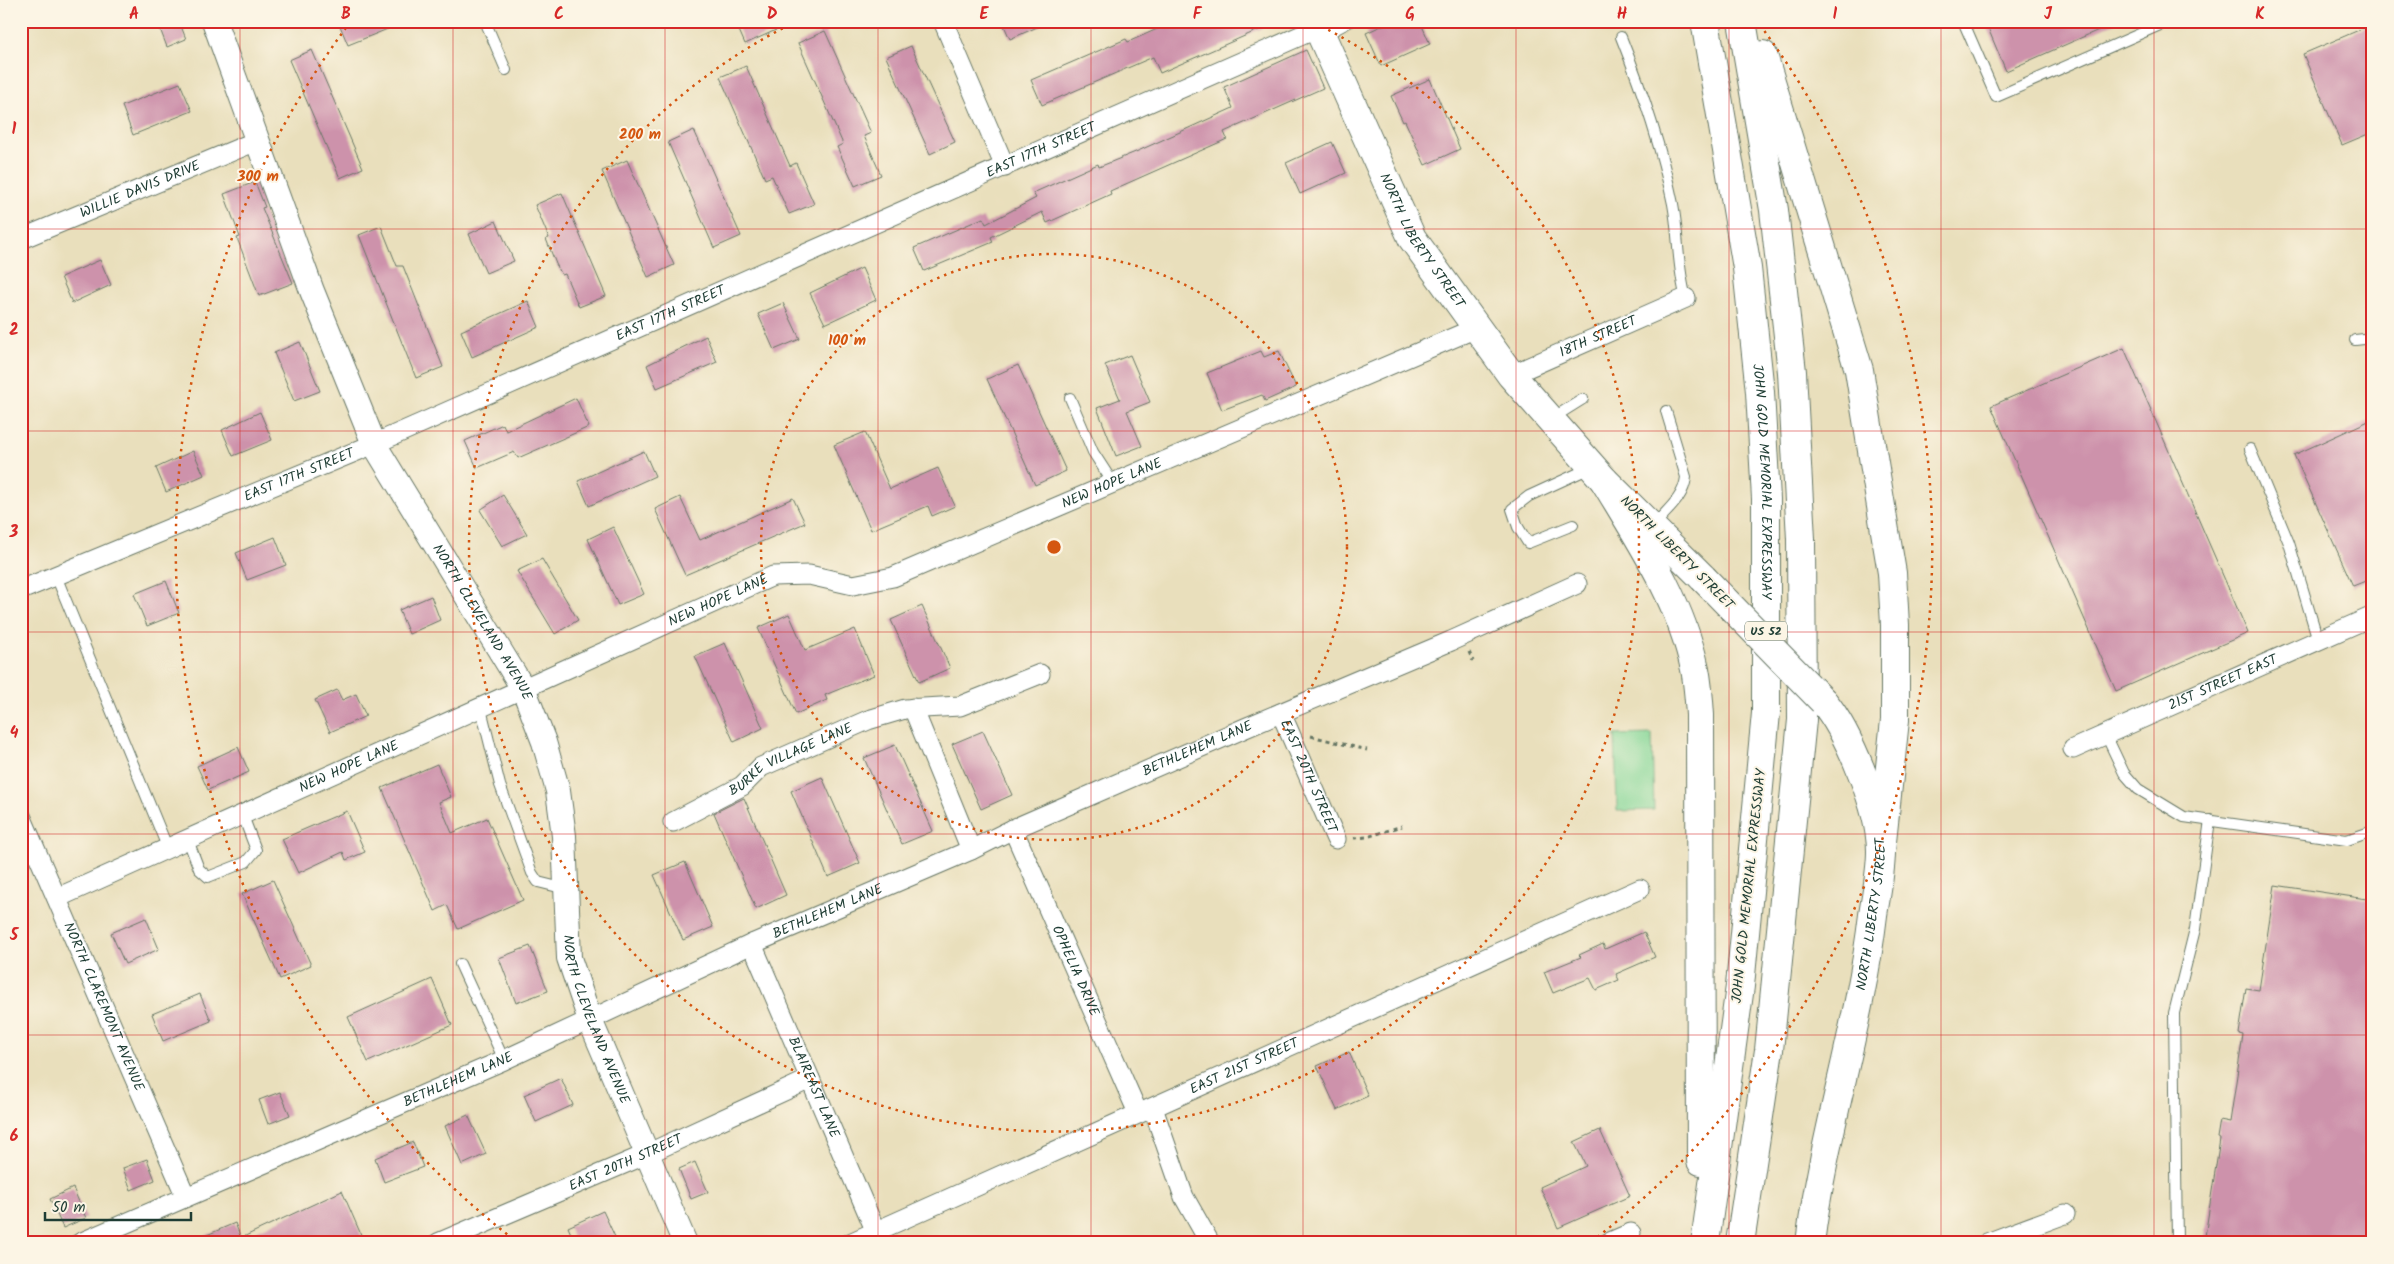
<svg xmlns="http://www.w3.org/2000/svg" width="2394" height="1264" viewBox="0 0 2394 1264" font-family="Kalam,sans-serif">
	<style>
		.green { fill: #87d798; stroke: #538a66 }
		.building { fill: #cd92ab }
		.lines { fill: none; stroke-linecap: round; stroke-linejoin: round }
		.service-casing { stroke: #667664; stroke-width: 12 }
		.minor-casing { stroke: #667664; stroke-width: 21 }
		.tertiary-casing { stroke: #667664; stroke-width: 26 }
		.secondary-casing { stroke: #667664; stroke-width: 30 }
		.motorway-casing { stroke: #667664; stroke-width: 30 }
		.path { stroke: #667664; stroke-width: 3; stroke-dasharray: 4 4; stroke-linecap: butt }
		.service { stroke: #fff; stroke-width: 10 }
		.minor { stroke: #fff; stroke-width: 19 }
		.tertiary { stroke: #fff; stroke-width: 24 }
		.secondary { stroke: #fff; stroke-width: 28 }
		.motorway { stroke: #fff; stroke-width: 28 }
		.secondary-bridge-casing { stroke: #667664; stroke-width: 30; stroke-linecap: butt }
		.secondary-bridge { stroke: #fff; stroke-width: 28 }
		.grid { fill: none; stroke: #d62828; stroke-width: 1; stroke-opacity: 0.55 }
		.ring { fill: none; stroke: #d45610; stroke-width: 2.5; stroke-dasharray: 2.5 5 }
		.labels { text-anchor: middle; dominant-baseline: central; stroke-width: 4; stroke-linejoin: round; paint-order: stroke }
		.shield { fill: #fcf5e5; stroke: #617469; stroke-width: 1 }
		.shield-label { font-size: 12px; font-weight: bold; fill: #1f3d34 }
		.street-label { font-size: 14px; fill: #1f3d34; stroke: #fcf5e5 }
		.centre { fill: #d45610; stroke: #fcf5e5; stroke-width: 2.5 }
		.ring-label { font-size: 15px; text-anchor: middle; font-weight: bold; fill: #d45610; stroke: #fcf5e5; stroke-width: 4; stroke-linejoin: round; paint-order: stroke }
		.neatline { fill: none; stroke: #d62828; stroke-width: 2 }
		.grid-label { font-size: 16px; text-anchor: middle; font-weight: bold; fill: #d62828 }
	</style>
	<rect width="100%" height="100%" fill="#fcf5e5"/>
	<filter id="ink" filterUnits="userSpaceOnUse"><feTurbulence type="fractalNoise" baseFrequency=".02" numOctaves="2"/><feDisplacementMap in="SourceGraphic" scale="10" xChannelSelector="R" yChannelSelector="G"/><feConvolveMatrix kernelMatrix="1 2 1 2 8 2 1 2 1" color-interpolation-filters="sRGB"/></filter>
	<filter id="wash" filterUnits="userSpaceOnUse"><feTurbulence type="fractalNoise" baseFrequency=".0096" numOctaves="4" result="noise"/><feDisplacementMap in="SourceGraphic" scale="20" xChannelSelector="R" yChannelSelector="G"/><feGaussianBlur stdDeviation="1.12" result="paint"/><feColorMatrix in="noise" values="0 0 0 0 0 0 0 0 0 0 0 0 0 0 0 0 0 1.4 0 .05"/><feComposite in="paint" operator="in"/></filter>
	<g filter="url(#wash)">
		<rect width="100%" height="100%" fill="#e9dfbc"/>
		<!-- green -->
		<path class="green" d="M1652 734 1654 810 1617 811 1615 735Z"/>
		<g id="blocks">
			<!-- building -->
			<g class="building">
				<path d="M157 21H179L186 39 167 47Z"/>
				<path d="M338 21H404L405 22 348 45Z"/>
				<path d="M735 21H796L745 44Z"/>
				<path d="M1002 21H1051L1010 39Z"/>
				<path d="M1162 21H1279L1160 73 1153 57 1042 105 1031 80 1126 39 1128 42 1164 26Z"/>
				<path d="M1392 21H1420L1430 44 1381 66 1366 33Z"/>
				<path d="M1985 21H2119L2006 71Z"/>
				<path d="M2373 24V132L2342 145 2303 54Z"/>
				<path d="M825 31 871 133 864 136 881 175 855 186 837 147 843 144 798 43Z"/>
				<path d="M911 46 955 142 930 154 886 57Z"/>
				<path d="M312 50 363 168 340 178 289 60Z"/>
				<path d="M1306 50 1323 88 1224 132 1227 139 1110 191 1111 194 1047 223 1042 212 991 237 993 242 924 271 914 248 983 218 986 224 1036 198 1033 193 1098 164 1099 167 1138 151 1233 108 1224 87Z"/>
				<path d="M746 66 790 166 796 163 814 204 789 214 772 176 765 179 720 77Z"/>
				<path d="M1430 79 1460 149 1425 165 1405 121 1403 122 1391 96Z"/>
				<path d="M180 83 192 111 133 135 122 106Z"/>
				<path d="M694 130 741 236 714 248 668 142Z"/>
				<path d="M1332 142 1346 173 1300 194 1286 163Z"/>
				<path d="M627 160 674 265 648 277 602 171Z"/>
				<path d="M255 182 265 207 262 208 293 283 259 296 237 238 240 237 224 194Z"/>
				<path d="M562 193 606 296 579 307 565 274 562 275 556 264 546 239 549 238 535 205Z"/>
				<path d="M496 221 514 261 486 273 469 234Z"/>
				<path d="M381 226 397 266H403L443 367 416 378 359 235Z"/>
				<path d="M100 260 111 285 72 303 61 277Z"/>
				<path d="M862 268 876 300 825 324 810 293Z"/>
				<path d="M528 301 539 327 472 357 461 331Z"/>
				<path d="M783 303 800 339 774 350 758 314Z"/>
				<path d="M706 336 717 362 657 388 647 365Z"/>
				<path d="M300 342 320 391 294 401 274 353Z"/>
				<path d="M2124 348 2248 633 2116 691 1991 406Z"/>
				<path d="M1261 351 1264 357 1279 351 1296 387 1265 401 1262 395 1222 410 1207 373Z"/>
				<path d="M1130 355 1150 402 1127 411 1142 446 1116 456 1097 408 1120 399 1105 365Z"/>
				<path d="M1018 365 1066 471 1035 485 987 379Z"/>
				<path d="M576 398 589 427 518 458 514 452 477 468 465 441 503 424 506 431Z"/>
				<path d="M260 412 272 440 233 456 222 430Z"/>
				<path d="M2373 419V578L2353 586 2294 455Z"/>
				<path d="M865 432 890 489 938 468 955 506 932 516 928 506 871 530 834 445Z"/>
				<path d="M193 451 204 475 166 492 156 468Z"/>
				<path d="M644 451 655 476 589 506 578 481Z"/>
				<path d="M503 495 527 534 502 546 480 510Z"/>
				<path d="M680 497 700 540 793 498 805 523 685 575 655 509Z"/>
				<path d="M613 527 644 594 618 605 588 539Z"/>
				<path d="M275 537 286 565 247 580 236 553Z"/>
				<path d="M542 559 578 620 555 634 517 571Z"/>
				<path d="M166 581 179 613 147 626 134 594Z"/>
				<path d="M431 596 440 620 409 634 399 610Z"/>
				<path d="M922 606 950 668 919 682 891 620Z"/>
				<path d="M789 614 805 650 855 629 874 675 825 695 827 700 796 714 758 628Z"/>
				<path d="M725 643 763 728 734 742 695 656Z"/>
				<path d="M337 690 342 700 356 694 366 716 330 732 315 700Z"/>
				<path d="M983 731 1012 795 981 809 952 744Z"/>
				<path d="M895 745 933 831 902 844 864 758Z"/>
				<path d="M238 747 249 772 208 790 197 766Z"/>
				<path d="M437 764 451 797 439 802 452 833 487 818 523 900 458 929 447 905 435 911 382 788Z"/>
				<path d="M822 777 860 863 828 877 791 791Z"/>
				<path d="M744 798 786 895 756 909 714 813Z"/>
				<path d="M347 811 365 852 346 860 343 852 298 873 282 839Z"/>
				<path d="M685 862 713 927 683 940 654 875Z"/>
				<path d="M273 880 311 965 280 979 242 894Z"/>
				<path d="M2275 885 2373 900V1243H2204L2220 1139 2217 1138 2220 1120 2230 1122 2243 1035 2239 1034 2246 988 2259 990Z"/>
				<path d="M146 918 159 949 125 964 111 933Z"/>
				<path d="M1644 932 1655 957 1616 974 1619 980 1596 990 1590 978 1553 993 1544 972 1581 957 1579 955 1603 944 1605 949Z"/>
				<path d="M530 946 548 991 516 1003 499 958Z"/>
				<path d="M432 979 452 1025 368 1062 348 1017Z"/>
				<path d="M200 994 211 1021 163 1041 152 1014Z"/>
				<path d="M1349 1052 1368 1096 1337 1110 1317 1066Z"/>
				<path d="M561 1078 573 1105 536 1122 524 1095Z"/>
				<path d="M280 1092 290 1115 268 1124 259 1100Z"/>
				<path d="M468 1115 486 1154 462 1165 445 1126Z"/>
				<path d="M1600 1130 1630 1196 1558 1228 1540 1187 1586 1166 1574 1142Z"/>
				<path d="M413 1142 423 1167 384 1182 375 1158Z"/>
				<path d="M147 1159 155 1180 131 1190 123 1168Z"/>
				<path d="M695 1162 708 1192 691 1199 679 1169Z"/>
				<path d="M73 1188 86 1218 63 1228 50 1199Z"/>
				<path d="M342 1191 362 1237 350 1243H188L235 1223 241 1238Z"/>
				<path d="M603 1211 615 1237 603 1243H575L568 1227Z"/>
			</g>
		</g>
	</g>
	<g filter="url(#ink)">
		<use href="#blocks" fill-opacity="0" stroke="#667664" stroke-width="1"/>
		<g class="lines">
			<defs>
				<g id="service">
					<path d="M485 21 506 70"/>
					<path d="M1963 21 1996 97 2160 25 2162 21"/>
					<path d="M1323 36 1351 21"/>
					<path d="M1621 37C1643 92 1661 146 1673 204 1679 235 1677 267 1686 298"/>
					<path d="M2355 340 2373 338"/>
					<path d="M1070 398 1093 452 1113 483"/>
					<path d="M1551 419 1583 399"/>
					<path d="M2250 449 2289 543 2318 640"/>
					<path d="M1573 525 1528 543 1518 527 1512 509 1529 496 1592 467"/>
					<path d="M1653 526C1667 510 1684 498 1686 477L1666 411"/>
					<path d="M56 576 168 849"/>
					<path d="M481 709 500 785 532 873 538 882 566 889"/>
					<path d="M2106 735 2124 773 2138 789 2184 817 2347 840 2373 831"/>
					<path d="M188 840 199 869 208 877 246 862 256 850 243 816"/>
					<path d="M460 964 504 1060"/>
					<path d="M2177 1243 2174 1013 2195 929 2210 820"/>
				</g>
				<g id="minor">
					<path d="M943 21 1005 167"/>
					<path id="s1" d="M21 239 259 140"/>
					<path id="s2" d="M1511 375 1686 298"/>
					<path id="s3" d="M21 590 374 444 1318 28"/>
					<path d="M913 708 971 850"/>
					<path id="s4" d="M1281 713 1336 839"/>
					<path id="s5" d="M2073 749 2373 616"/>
					<path id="s6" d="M21 816 186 1197"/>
					<path id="s7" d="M673 822 742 786 761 767 868 720 905 709 960 706 1040 674"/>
					<path id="s8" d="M1013 829 1138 1113"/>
					<path id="s9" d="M57 898 773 576 809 575 853 585 893 577 1476 328"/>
					<path id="s10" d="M752 944 876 1232"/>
					<path d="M1153 1108 1184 1197 1210 1243"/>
					<path id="s11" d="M80 1243 504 1060 752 944 971 850 1013 829 1245 728 1451 641 1577 584"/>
					<path id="s12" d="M438 1243 647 1154 810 1079"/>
					<path id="s13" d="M850 1243 1640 889"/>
					<path d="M1608 1243 1631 1233"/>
					<path d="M1987 1243 2065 1214"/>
				</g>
				<g id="tertiary">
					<path id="s14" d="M214 21 312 291 374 444 524 690 544 742 558 791 564 836 569 958 590 1020 685 1243"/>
				</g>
				<g id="secondary">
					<path id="s15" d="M1315 21 1412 238 1511 375 1604 480 1703 578"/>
					<path id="s16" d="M1810 1243C1824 1132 1860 1026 1873 915 1876 895 1881 872 1881 851 1881 811 1849 732 1823 701"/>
				</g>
				<g id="motorway">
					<path id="s17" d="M1705 21 1747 268 1760 392 1766 499V713L1740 986 1705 1243"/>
					<path d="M1763 55 1859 370 1885 531 1892 573 1895 625V720L1881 851"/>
					<path d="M1604 480C1640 540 1680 599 1695 669 1698 684 1699 699 1700 715L1701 1161"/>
					<path d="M1740 1243 1769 1050 1802 720 1801 539 1792 372 1774 210 1742 21"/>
				</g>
			</defs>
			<!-- service casing -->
			<use href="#service" class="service-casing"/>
			<!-- minor casing -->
			<use href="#minor" class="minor-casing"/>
			<!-- tertiary casing -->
			<use href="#tertiary" class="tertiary-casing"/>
			<!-- secondary casing -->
			<use href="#secondary" class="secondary-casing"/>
			<!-- motorway casing -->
			<use href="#motorway" class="motorway-casing"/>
			<!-- path -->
			<g class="path">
				<path d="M1469 652 1473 661"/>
				<path d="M1311 736 1367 750"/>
				<path d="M1354 838 1367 837 1402 826"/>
			</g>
			<!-- service -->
			<use href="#service" class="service"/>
			<!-- minor -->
			<use href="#minor" class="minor"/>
			<!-- tertiary -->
			<use href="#tertiary" class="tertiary"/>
			<!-- secondary -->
			<use href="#secondary" class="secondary"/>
			<!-- motorway -->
			<use href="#motorway" class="motorway"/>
			<defs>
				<path id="secondary-bridge" d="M1703 578 1823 701"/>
			</defs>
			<!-- secondary-bridge casing -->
			<use href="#secondary-bridge" class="secondary-bridge-casing"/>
			<!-- secondary-bridge -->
			<use href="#secondary-bridge" class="secondary-bridge"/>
		</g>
	</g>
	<!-- grid -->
	<path class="grid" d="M240 21V1243M453 21V1243M665 21V1243M878 21V1243M1091 21V1243M1303 21V1243M1516 21V1243M1729 21V1243M1941 21V1243M2154 21V1243M21 229H2373M21 431H2373M21 632H2373M21 834H2373M21 1035H2373"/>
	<!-- distance rings -->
	<g class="ring">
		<circle cx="1054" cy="547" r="293"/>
		<path d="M1315 23A585 585 0 1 1 793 23"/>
		<path d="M513 1239A878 878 0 0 1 348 25M1760 25A878 878 0 0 1 1595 1239"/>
	</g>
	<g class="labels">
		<!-- shield labels -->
		<rect class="shield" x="1745" y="621.5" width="42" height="19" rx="4"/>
		<g class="shield-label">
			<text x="1766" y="631">US 52</text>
		</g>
		<!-- street labels -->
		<g class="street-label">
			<text stroke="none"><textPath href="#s3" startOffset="1111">EAST 17TH STREET</textPath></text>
			<text stroke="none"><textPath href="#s1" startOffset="129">WILLIE DAVIS DRIVE</textPath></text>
			<text stroke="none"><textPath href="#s15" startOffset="245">NORTH LIBERTY STREET</textPath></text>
			<text stroke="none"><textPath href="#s3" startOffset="706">EAST 17TH STREET</textPath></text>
			<text stroke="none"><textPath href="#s2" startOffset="95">18TH STREET</textPath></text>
			<text stroke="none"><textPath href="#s3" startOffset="301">EAST 17TH STREET</textPath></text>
			<text stroke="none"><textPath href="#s17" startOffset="465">JOHN GOLD MEMORIAL EXPRESSWAY</textPath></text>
			<text stroke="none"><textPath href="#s9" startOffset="1145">NEW HOPE LANE</textPath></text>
			<text transform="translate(1677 553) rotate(45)">NORTH LIBERTY STREET</text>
			<text stroke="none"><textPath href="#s9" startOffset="725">NEW HOPE LANE</textPath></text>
			<text stroke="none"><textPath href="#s14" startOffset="661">NORTH CLEVELAND AVENUE</textPath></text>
			<text stroke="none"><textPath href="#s5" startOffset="164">21ST STREET EAST</textPath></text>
			<text stroke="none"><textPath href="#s11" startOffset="1222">BETHLEHEM LANE</textPath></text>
			<text stroke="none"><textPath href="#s7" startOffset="134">BURKE VILLAGE LANE</textPath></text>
			<text stroke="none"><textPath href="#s9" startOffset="320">NEW HOPE LANE</textPath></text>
			<text stroke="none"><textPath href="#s4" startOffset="69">EAST 20TH STREET</textPath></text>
			<text transform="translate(1749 886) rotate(-84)">JOHN GOLD MEMORIAL EXPRESSWAY</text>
			<text stroke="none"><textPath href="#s11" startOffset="818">BETHLEHEM LANE</textPath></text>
			<text stroke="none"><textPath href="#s16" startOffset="335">NORTH LIBERTY STREET</textPath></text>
			<text stroke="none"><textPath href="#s8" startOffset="155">OPHELIA DRIVE</textPath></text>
			<text stroke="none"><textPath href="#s6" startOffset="208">NORTH CLAREMONT AVENUE</textPath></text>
			<text stroke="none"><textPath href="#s14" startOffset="1081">NORTH CLEVELAND AVENUE</textPath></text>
			<text stroke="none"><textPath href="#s13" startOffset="432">EAST 21ST STREET</textPath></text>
			<text stroke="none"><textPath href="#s11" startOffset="412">BETHLEHEM LANE</textPath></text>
			<text stroke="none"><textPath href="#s10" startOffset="156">BLAIREAST LANE</textPath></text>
			<text stroke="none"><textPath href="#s12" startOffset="204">EAST 20TH STREET</textPath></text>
		</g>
	</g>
	<circle cx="1054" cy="547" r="8" class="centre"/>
	<g class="ring-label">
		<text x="640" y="139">200 m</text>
		<text x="258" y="181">300 m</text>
		<text x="847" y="345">100 m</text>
	</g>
	<!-- margin -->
	<rect width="2394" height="1264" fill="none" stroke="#fcf5e5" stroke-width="55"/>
	<!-- scale -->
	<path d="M45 1212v8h146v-8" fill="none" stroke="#1f3d34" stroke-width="2.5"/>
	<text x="52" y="1212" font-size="15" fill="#1f3d34" stroke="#fcf5e5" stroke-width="4" paint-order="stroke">50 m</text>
	<rect x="28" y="28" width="2338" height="1208" class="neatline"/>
	<g class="grid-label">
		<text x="134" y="19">A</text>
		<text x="346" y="19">B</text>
		<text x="559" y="19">C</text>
		<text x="772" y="19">D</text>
		<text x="984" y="19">E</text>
		<text x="1197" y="19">F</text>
		<text x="1410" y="19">G</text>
		<text x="1622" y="19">H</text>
		<text x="1835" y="19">I</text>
		<text x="2048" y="19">J</text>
		<text x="2260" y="19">K</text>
		<text x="14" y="134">1</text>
		<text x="14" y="335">2</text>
		<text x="14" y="537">3</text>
		<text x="14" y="738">4</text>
		<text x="14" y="940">5</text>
		<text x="14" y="1141">6</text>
	</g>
</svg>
